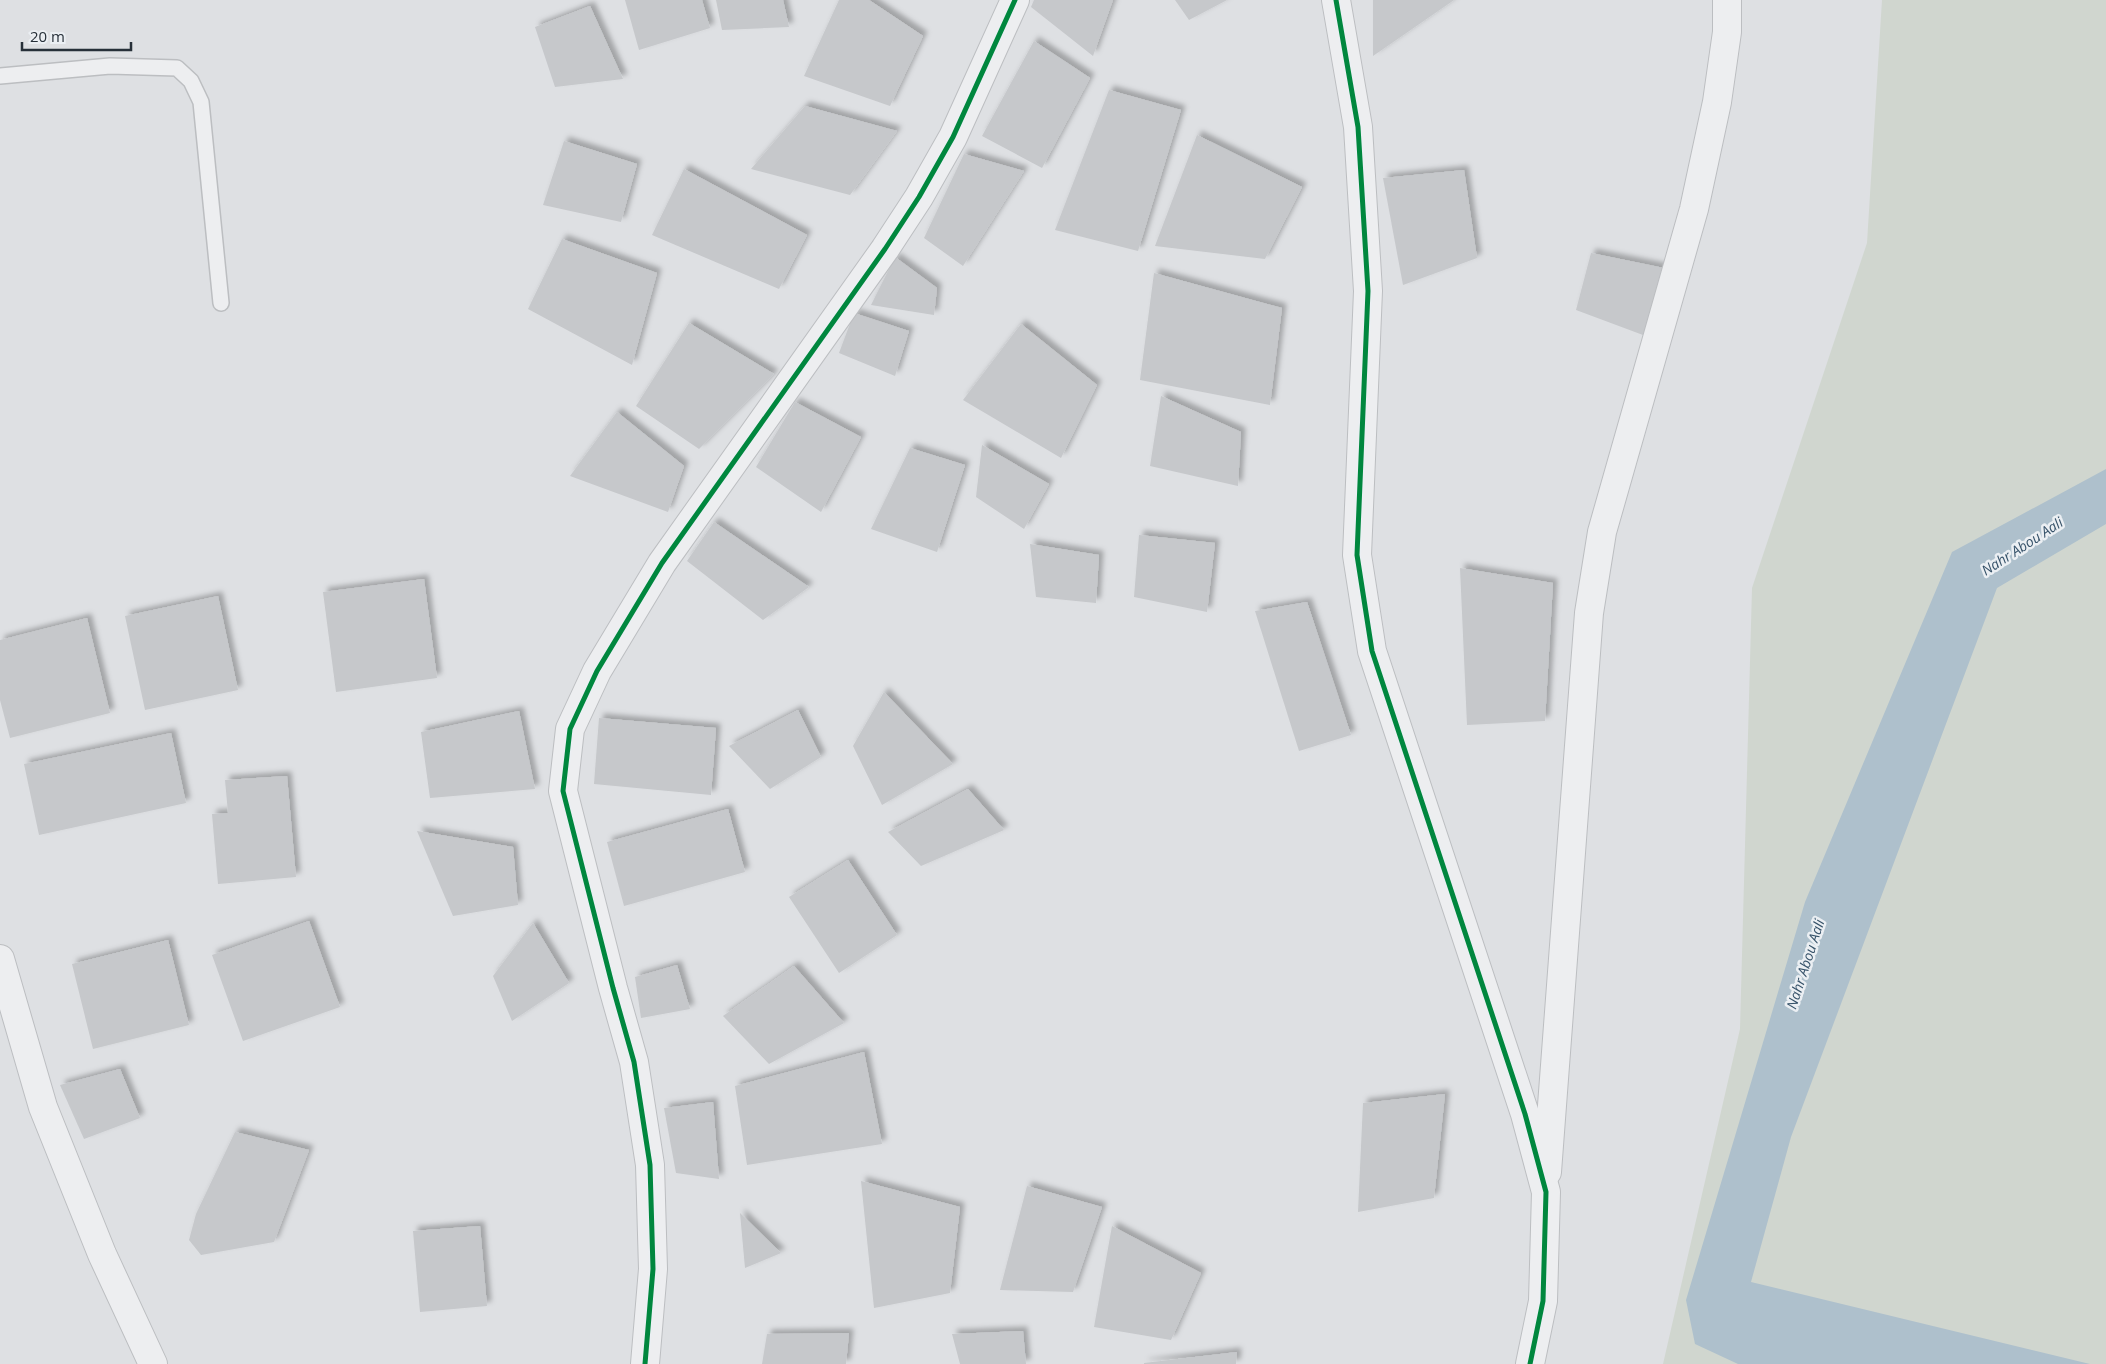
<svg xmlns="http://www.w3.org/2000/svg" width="2106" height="1364" viewBox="0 0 2106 1364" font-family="'Open Sans',sans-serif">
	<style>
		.green { fill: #d0d6cf }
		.water { fill: #aec0cc }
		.building { fill: #c6c8cb; filter: url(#shadow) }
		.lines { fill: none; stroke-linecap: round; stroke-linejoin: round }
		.service-casing { stroke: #bcbec1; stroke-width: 18 }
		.minor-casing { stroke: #bcbec1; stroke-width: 30 }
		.service { stroke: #edeef0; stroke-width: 15 }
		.minor { stroke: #edeef0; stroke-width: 28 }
		.cycleway-casing { stroke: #ebeff3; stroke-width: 8 }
		.cycleway { stroke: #00873e; stroke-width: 5 }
		.labels { text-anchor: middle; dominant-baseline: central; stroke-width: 5; stroke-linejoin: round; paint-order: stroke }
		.water-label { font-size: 14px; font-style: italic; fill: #365269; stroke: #ebeff3 }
	</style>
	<defs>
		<filter id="shadow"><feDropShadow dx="4.5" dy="-4.5" stdDeviation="2.5" flood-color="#0004"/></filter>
	</defs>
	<rect width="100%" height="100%" fill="#dee0e3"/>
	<!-- green -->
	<path class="green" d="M1882 0H2106V1364H1663L1740 1029 1752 588 1867 243Z"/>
	<!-- water -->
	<path class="water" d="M2106 469V524L1997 588 1791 1137 1751 1282 2090 1364H1738L1695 1344 1686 1300 1805 902 1952 552Z"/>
	<!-- building -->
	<g class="building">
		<path d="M625 0H702L710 28 639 50Z"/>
		<path d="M716 0H783L789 27 722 30Z"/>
		<path d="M839 0H869L923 36 890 106 804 76Z"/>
		<path d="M1034 0H1113L1093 56 1031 7Z"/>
		<path d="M1175 0H1227L1189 20Z"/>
		<path d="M1373 0H1454L1373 56Z"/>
		<path d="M590 6 623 79 555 87 535 27Z"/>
		<path d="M1034 41 1090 78 1042 168 982 136Z"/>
		<path d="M1109 90 1181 110 1138 251 1055 230Z"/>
		<path d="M805 106 897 131 850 195 751 169Z"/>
		<path d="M1197 135 1302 187 1265 259 1155 246Z"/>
		<path d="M564 141 637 164 621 222 543 205Z"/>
		<path d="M964 154 1024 171 963 266 924 238Z"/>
		<path d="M684 169 807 235 779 289 652 235Z"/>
		<path d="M1464 170 1477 258 1403 285 1383 178Z"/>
		<path d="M562 239 657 273 632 365 528 309Z"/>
		<path d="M1591 253 1664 268 1643 335 1576 310Z"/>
		<path d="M895 257 937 288 934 315 871 305Z"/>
		<path d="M1154 273 1282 308 1270 405 1140 380Z"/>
		<path d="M854 313 909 331 895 376 839 353Z"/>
		<path d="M689 323 774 374 699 449 636 406Z"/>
		<path d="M1021 324 1097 385 1061 458 963 400Z"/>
		<path d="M1161 396 1241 432 1238 486 1150 466Z"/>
		<path d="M795 402 861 437 821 512 756 467Z"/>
		<path d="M617 412 684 466 668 512 570 476Z"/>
		<path d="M982 445 1049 484 1024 529 976 497Z"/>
		<path d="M910 448 965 465 937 552 871 529Z"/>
		<path d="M714 522 809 587 763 620 687 561Z"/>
		<path d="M1139 535 1215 543 1207 612 1134 597Z"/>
		<path d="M1030 544 1099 555 1096 603 1036 597Z"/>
		<path d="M1460 568 1553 583 1545 721 1467 725Z"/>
		<path d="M424 579 437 678 336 692 323 592Z"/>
		<path d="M218 596 238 690 145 710 125 616Z"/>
		<path d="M1307 602 1351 735 1299 751 1255 611Z"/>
		<path d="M87 618 110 713 10 738 0 700V640Z"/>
		<path d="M884 692 953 764 882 805 853 746Z"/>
		<path d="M798 710 821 757 770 789 729 746Z"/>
		<path d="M519 711 535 789 430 798 421 732Z"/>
		<path d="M599 718 716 728 711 795 594 784Z"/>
		<path d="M171 733 186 803 39 835 24 764Z"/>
		<path d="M287 776 296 877 218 884 212 814 228 813 225 780Z"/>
		<path d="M968 789 1004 830 921 866 888 832Z"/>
		<path d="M728 809 745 872 624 906 607 842Z"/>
		<path d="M417 831 513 847 518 905 453 916Z"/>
		<path d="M848 860 897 935 839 973 789 897Z"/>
		<path d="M309 921 340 1007 243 1041 212 955Z"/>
		<path d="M533 923 569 983 512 1021 493 976Z"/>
		<path d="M168 940 189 1025 93 1049 72 964Z"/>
		<path d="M677 965 690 1009 641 1018 635 977Z"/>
		<path d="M794 966 844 1023 769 1064 723 1016Z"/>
		<path d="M864 1052 882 1144 747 1165 735 1086Z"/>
		<path d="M120 1069 140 1118 84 1139 60 1085Z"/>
		<path d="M1445 1094 1434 1198 1358 1212 1363 1103Z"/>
		<path d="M713 1102 719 1179 676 1173 664 1108Z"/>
		<path d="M235 1132 309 1150 274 1242 201 1255 189 1240 196 1214Z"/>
		<path d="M861 1181 960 1207 950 1293 874 1308Z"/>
		<path d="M1027 1186 1102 1207 1073 1292 1000 1290Z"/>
		<path d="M740 1213 781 1253 745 1268Z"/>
		<path d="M480 1226 487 1306 420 1312 413 1231Z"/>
		<path d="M1112 1226 1201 1273 1171 1340 1094 1327Z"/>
		<path d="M1023 1331 1026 1364H960L952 1334Z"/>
		<path d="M849 1333 846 1364H762L767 1334Z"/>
		<path d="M1237 1352 1236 1364H1144V1363Z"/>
	</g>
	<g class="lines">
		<defs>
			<path id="service" d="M0 76 110 66 177 68 191 81 201 102 221 303"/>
			<g id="minor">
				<path d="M1336 0 1358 127 1368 291 1357 555 1372 651 1525 1114 1546 1192 1543 1301 1530 1364"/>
				<path d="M0 959 43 1107 102 1254 153 1364"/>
				<path d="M1547 1172 1589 613 1602 532 1694 209 1717 102 1727 32V0"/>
				<path d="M645 1364 653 1269 650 1165 634 1062 613 988 563 791 570 729 597 671 662 563 885 249 919 197 953 137 1015 0"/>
			</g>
		</defs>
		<!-- service casing -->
		<use href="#service" class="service-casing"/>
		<!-- minor casing -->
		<use href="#minor" class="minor-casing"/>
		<!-- service -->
		<use href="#service" class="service"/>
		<!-- minor -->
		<use href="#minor" class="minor"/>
		<defs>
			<g id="cycleway">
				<path d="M1336 0 1358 127 1368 291 1357 555 1372 651 1525 1114 1546 1192 1543 1301 1530 1364"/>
				<path d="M645 1364 653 1269 650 1165 634 1062 613 988 563 791 570 729 597 671 662 563 885 249 919 197 953 137 1015 0"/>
			</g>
		</defs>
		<!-- cycleway casing -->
		<use href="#cycleway" class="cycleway-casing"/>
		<!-- cycleway -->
		<use href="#cycleway" class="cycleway"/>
	</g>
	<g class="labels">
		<!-- water labels -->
		<g class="water-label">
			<text transform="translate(2022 546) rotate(-33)">Nahr Abou Aali</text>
			<text transform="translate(1805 964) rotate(-72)">Nahr Abou Aali</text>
		</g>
	</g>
	<!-- scale -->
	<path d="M22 42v8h109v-8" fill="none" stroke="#273039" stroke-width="2.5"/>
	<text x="30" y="42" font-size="15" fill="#273039" stroke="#ebeff3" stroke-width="4" paint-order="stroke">20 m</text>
</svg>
